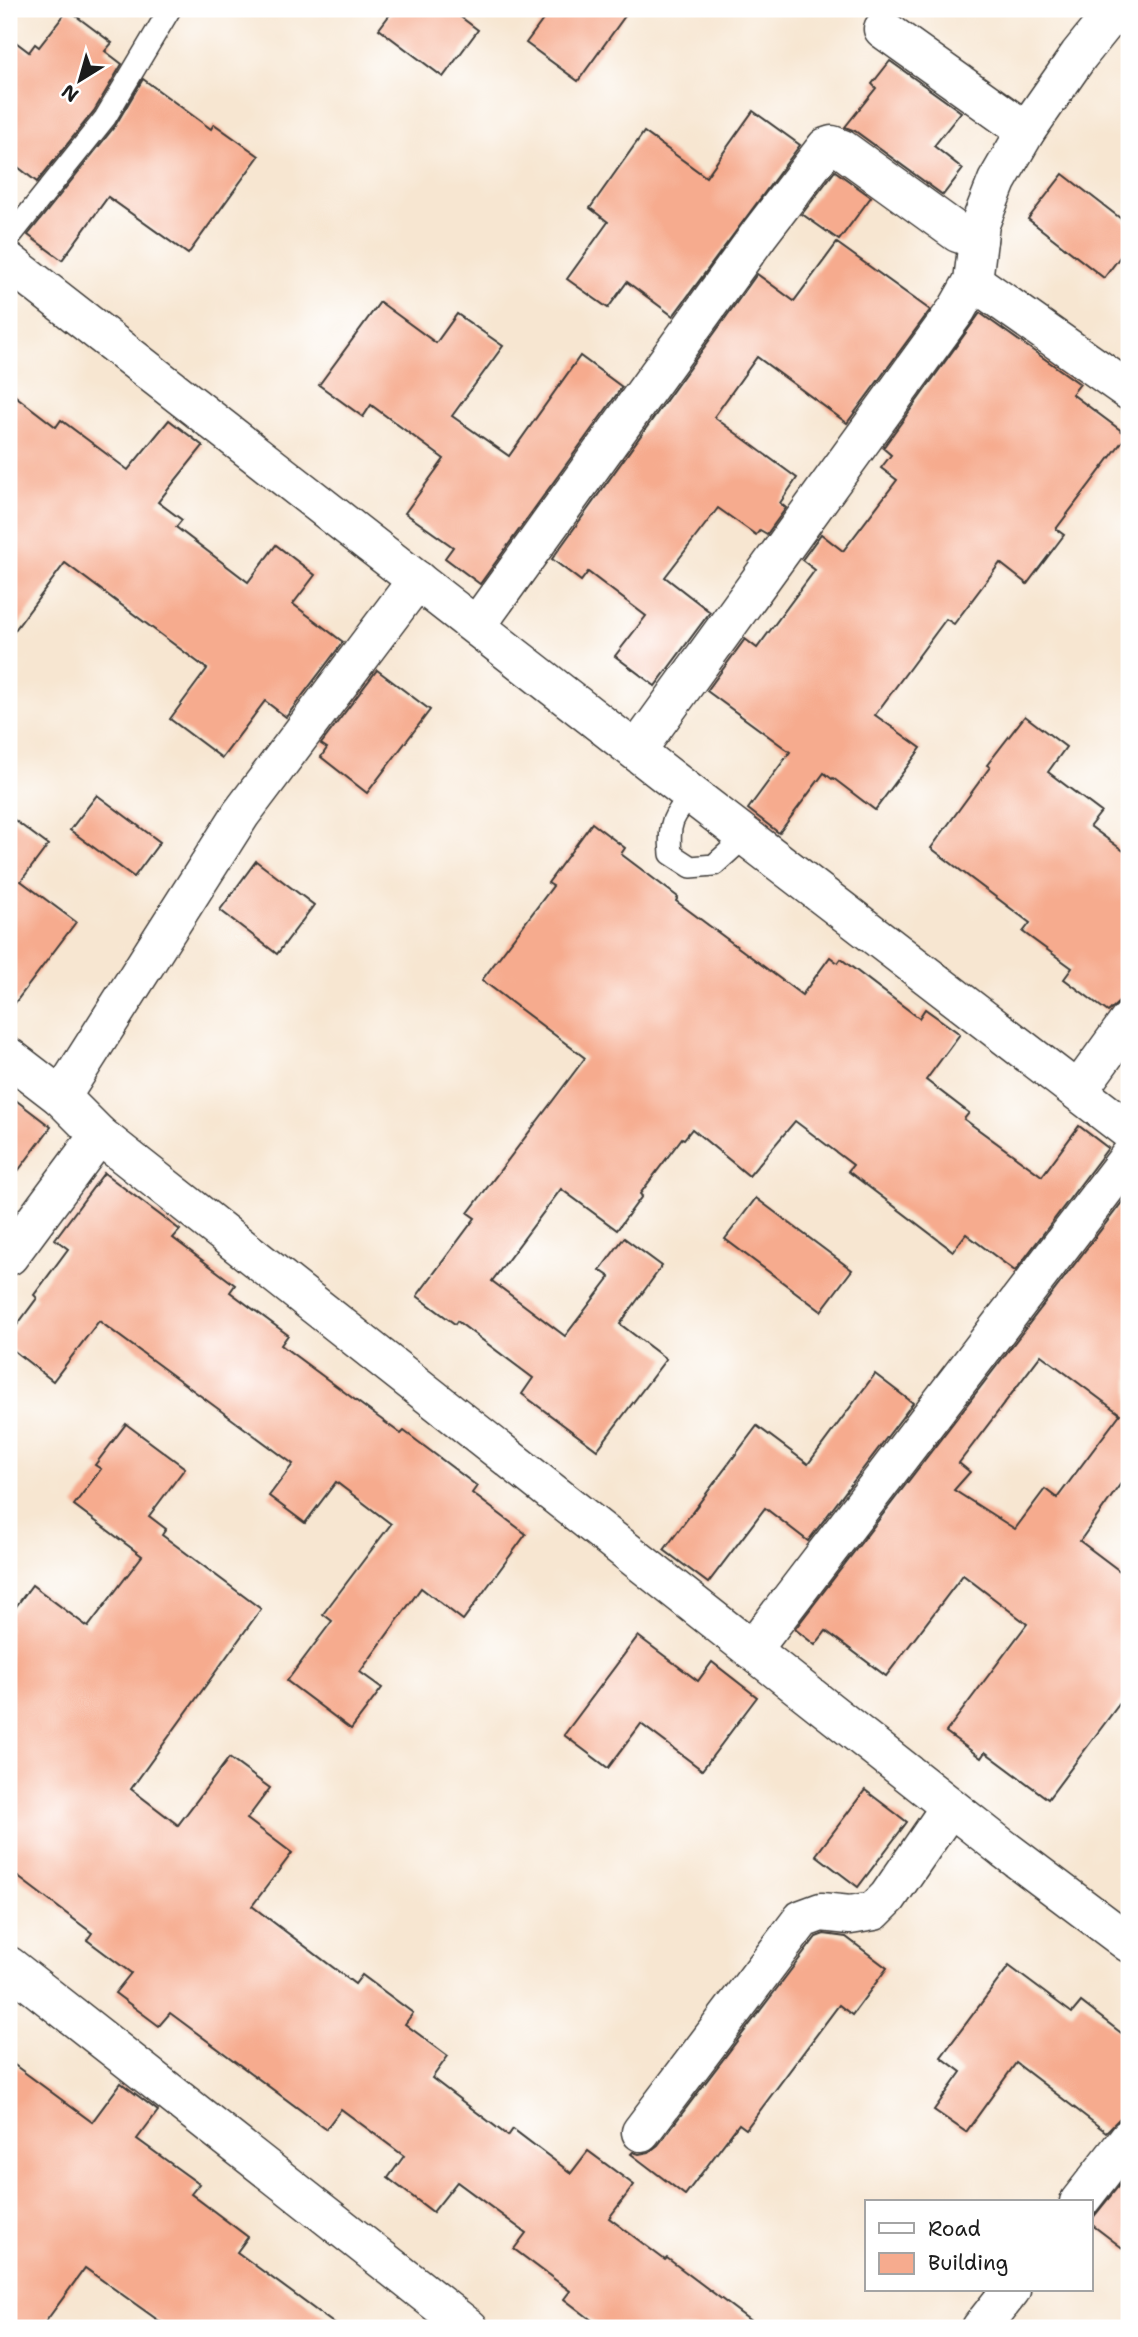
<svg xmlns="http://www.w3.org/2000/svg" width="1138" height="2337" viewBox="0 0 1138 2337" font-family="'Shantell Sans',sans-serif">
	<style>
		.building { fill: #f6ab8e; fill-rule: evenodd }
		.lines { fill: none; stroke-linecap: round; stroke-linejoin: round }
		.lane-casing { stroke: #3d3a37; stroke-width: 24 }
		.street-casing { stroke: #3d3a37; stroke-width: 41 }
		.lane { stroke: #fff; stroke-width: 21 }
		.street { stroke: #fff; stroke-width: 38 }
	</style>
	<rect width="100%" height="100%" fill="#fff"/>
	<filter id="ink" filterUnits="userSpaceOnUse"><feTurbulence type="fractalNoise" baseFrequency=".0143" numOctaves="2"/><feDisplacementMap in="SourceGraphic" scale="14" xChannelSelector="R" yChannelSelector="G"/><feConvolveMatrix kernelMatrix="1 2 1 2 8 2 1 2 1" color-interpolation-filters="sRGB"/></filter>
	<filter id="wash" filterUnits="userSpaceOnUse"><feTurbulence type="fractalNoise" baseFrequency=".00686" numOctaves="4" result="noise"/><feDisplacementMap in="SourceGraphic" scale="28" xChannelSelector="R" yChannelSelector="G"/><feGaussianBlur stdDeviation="1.57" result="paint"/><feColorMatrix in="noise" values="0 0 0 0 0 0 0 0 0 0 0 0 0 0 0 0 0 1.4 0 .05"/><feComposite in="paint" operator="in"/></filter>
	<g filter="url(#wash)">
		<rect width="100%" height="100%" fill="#f7e6d1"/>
		<g id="blocks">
			<!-- building -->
			<g class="building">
				<path d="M394 9H450L478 30 443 77 379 29Z"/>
				<path d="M551 9H630L578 81 526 43Z"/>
				<path d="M68 10 112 43 105 51 122 64 94 111 37 182 9 160V37L29 52 35 44 39 47Z"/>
				<path d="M890 61 961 112 934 146 963 169 943 195 855 131 845 127 876 88 872 84Z"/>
				<path d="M143 79 211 129 214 124 259 156 188 254 108 197 62 260 28 235 115 126Z"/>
				<path d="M753 111 800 145 673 316 627 282 608 308 567 279 608 222 590 208 644 132 706 177Z"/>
				<path d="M835 171 871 197 839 240 802 214Z"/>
				<path d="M1063 174 1129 225V245L1104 278 1028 219Z"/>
				<path d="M837 243 930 310 847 423 757 357 714 417 797 478 780 503 786 508 767 534 760 530 756 535 718 508 665 577 710 612 655 686 615 656 646 616 588 572 581 581 552 559 757 274 794 301Z"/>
				<path d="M380 302 436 343 457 314 503 346 452 416 509 456 580 356 622 387 480 584 445 558 453 547 405 513 444 459 371 405 363 417 319 385Z"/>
				<path d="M980 313 1080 384 1072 394 1127 435 1056 529 1064 535 1027 584 1000 563 954 624 946 619 875 715 921 748 875 810 833 778 832 779 824 773 779 833 748 809 790 752 707 691 745 639 757 648 815 570 802 560 821 534 843 551 897 480 881 468 891 455 883 448Z"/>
				<path d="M9 391 56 427 61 420 128 470 169 420 203 446 158 502 182 520 176 527 248 582 276 545 315 575 293 604 343 642 286 717 265 701 222 758 170 719 207 669 65 563 9 638Z"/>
				<path d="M377 670 430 710 367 793 321 757 327 748 321 744Z"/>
				<path d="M1025 716 1066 747 1048 772 1101 812 1090 826 1129 855V999L1120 1001 1108 1012 1064 979 1072 968 1023 932 1030 923 931 848 990 767 987 765Z"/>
				<path d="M97 795 160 842 134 877 70 830Z"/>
				<path d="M9 816 48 845 21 881 76 922 9 1011Z"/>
				<path d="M592 823 625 848 621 854 678 897 676 901 802 995 830 957 838 963 841 959 919 1018 925 1009 960 1034 926 1080 969 1113 964 1119 1042 1176 1079 1126 1108 1148 1015 1271 966 1234 953 1251 848 1171 853 1165 795 1121 749 1176 692 1129 684 1139 682 1138 640 1194 642 1196 617 1230 561 1189 492 1281 565 1336 610 1277 600 1270 624 1238 662 1266 620 1324 666 1359 597 1450 522 1394 533 1378 457 1321 455 1324 417 1296 475 1218 468 1213 585 1058 482 980 553 886 548 883Z"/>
				<path d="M256 861 314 905 277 954 220 910Z"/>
				<path d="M9 1095 51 1127 9 1183Z"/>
				<path d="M104 1173 180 1230 173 1238 235 1285 230 1292 288 1335 281 1345 401 1434 404 1431 477 1486 472 1493 526 1534 463 1620 421 1588 360 1672 382 1688 351 1729 287 1681 332 1621 323 1614 391 1524 336 1482 305 1523 269 1496 293 1464 99 1321 53 1381 9 1347V1336L37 1298 34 1295 68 1249 55 1239Z"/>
				<path d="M756 1198 852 1270 821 1311 725 1239Z"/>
				<path d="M1123 1201 1129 1206V1472L1080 1541 1129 1578V1691L1048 1799 985 1752 981 1758 946 1732 1027 1624 963 1575 886 1676 826 1631 815 1645 795 1629ZM1041 1355 1120 1414 1057 1498 1045 1489 1015 1529 954 1490 970 1472 959 1463Z"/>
				<path d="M875 1374 913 1403 808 1541 765 1508 708 1583 664 1550 757 1426 808 1464Z"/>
				<path d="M126 1424 185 1468 149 1516 166 1529 162 1535 261 1609 131 1789 178 1825 229 1758 270 1788 247 1819 292 1853 252 1906 355 1984 362 1975 413 2013 405 2024 448 2056 432 2078 508 2136 513 2129 571 2173 588 2151 634 2185 609 2218 665 2260 667 2258 760 2328H602L564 2299 570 2291 514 2249 526 2233 457 2182 433 2212 388 2178 404 2156 341 2109 326 2129 170 2013 159 2026 115 1993 131 1973 87 1940 92 1933 9 1870V1616L32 1585 88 1627 142 1556 74 1505 101 1469 95 1465Z"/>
				<path d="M638 1636 698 1681 712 1662 757 1697 702 1770 641 1724 608 1768 564 1735Z"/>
				<path d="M865 1790 907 1822 858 1887 816 1855Z"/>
				<path d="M824 1934 846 1937 887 1968 852 2015 839 2005 746 2129 739 2124 685 2195 631 2154 633 2152 639 2154 649 2152 658 2145 816 1937Z"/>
				<path d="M1009 1966 1072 2013 1081 2002 1129 2039V2117L1120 2118 1106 2132 1016 2063 966 2132 934 2110 961 2072 941 2057Z"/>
				<path d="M9 2061 92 2122 121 2083 158 2111 137 2139 199 2184 191 2194 248 2237 237 2252 340 2328H169L85 2268 41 2328H9Z"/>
				<path d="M1129 2173V2253L1091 2224V2220Z"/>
			</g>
		</g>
	</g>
	<g filter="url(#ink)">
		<use href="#blocks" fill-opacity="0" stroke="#3d3a37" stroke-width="2"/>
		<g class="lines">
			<defs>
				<g id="lane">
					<path d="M9 238 105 118 170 9"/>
					<path d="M692 795C672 816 668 824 671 854L691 867 714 865 746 836"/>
				</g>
				<g id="street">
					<path d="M883 29 1026 131"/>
					<path d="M9 262 692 795 1129 1131"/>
					<path d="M973 281 1129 391"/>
					<path d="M477 625 760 233 826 147 832 145 842 149 958 233 978 240"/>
					<path d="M637 750 957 309 973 281 980 224 997 181 1026 131 1079 55 1116 9"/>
					<path d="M9 1057 61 1097 99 1135 1004 1849 1129 1943"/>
					<path d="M1078 1091 1129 1021"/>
					<path d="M61 1097 241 814 417 580"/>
					<path d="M9 1256 99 1135"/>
					<path d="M752 1650 1129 1157"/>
					<path d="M9 1966 469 2328"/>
					<path d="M641 2132 802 1919 821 1912 850 1915 874 1911 888 1897 950 1807"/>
					<path d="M1079 2202 1129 2138"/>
					<path d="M981 2328 1011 2290"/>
				</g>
			</defs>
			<!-- lane casing -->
			<use href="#lane" class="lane-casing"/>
			<!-- street casing -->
			<use href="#street" class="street-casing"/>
			<!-- lane -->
			<use href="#lane" class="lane"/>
			<!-- street -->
			<use href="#street" class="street"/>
		</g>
	</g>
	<!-- margin -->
	<rect width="1138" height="2337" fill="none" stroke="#fff" stroke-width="35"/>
	<!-- legend -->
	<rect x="865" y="2200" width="228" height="91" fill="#ffffff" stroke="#a4a4a4" stroke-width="2"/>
	<rect x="879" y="2223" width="35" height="10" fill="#ffffff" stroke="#a4a4a4" stroke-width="2"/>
	<text x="928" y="2236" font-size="21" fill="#1c1c1c">Road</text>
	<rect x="879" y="2253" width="35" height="21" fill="#f6ab8e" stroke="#a4a4a4" stroke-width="2"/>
	<text x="928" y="2270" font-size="21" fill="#1c1c1c">Building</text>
	<!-- north arrow -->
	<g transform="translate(80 80) rotate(217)" stroke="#ffffff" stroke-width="5" paint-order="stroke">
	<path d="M0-5L12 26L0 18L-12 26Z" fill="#1c1c1c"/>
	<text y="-10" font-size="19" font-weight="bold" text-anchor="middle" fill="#1c1c1c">N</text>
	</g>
</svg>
